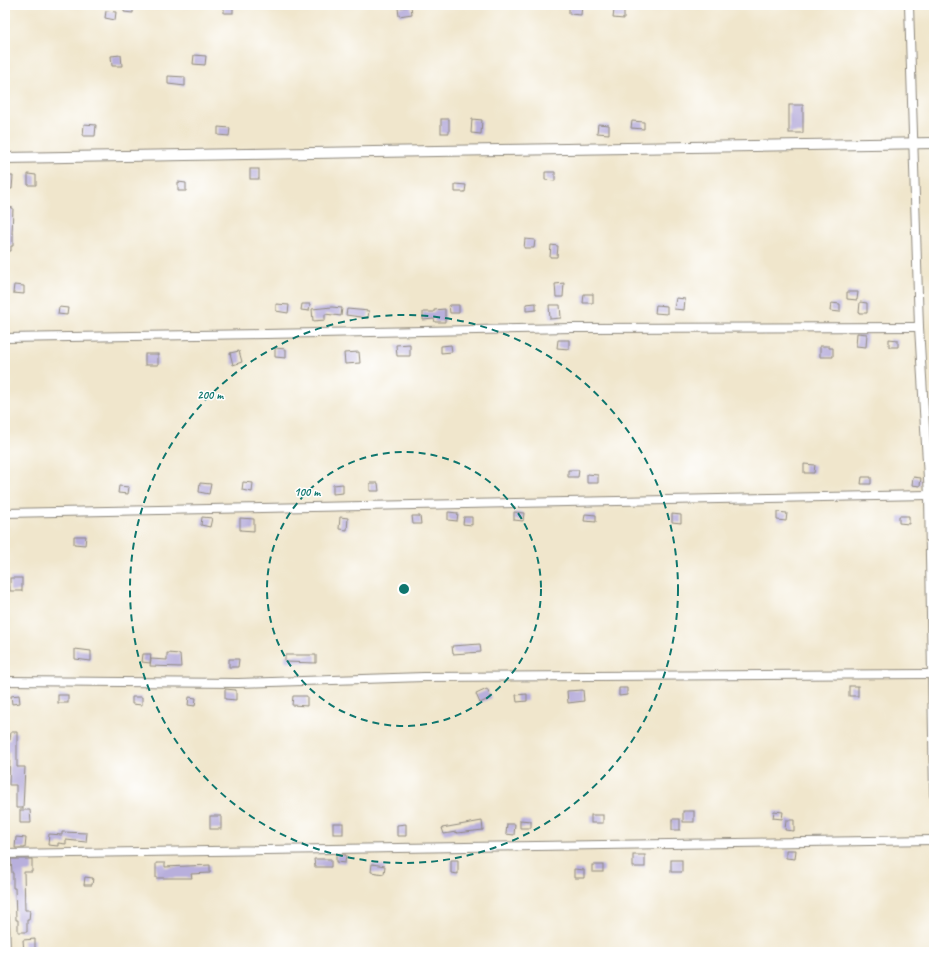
<svg xmlns="http://www.w3.org/2000/svg" width="939" height="957" viewBox="0 0 939 957" font-family="Caveat,sans-serif">
	<style>
		.building { fill: #b8afdc }
		.lines { fill: none; stroke-linecap: round; stroke-linejoin: round }
		.minor-casing { stroke: #8e887c; stroke-width: 10 }
		.tertiary-casing { stroke: #8e887c; stroke-width: 12 }
		.minor { stroke: #fff; stroke-width: 8 }
		.tertiary { stroke: #fff; stroke-width: 10 }
		.ring { fill: none; stroke: #0f766e; stroke-width: 2; stroke-dasharray: 7 5 }
		.centre { fill: #0f766e; stroke: #fff; stroke-width: 2 }
		.ring-label { font-size: 12px; text-anchor: middle; font-weight: bold; fill: #0f766e; stroke: #fff; stroke-width: 3; stroke-linejoin: round; paint-order: stroke }
	</style>
	<rect width="100%" height="100%" fill="#fff"/>
	<filter id="ink" filterUnits="userSpaceOnUse"><feTurbulence type="fractalNoise" baseFrequency=".025" numOctaves="2"/><feDisplacementMap in="SourceGraphic" scale="8" xChannelSelector="R" yChannelSelector="G"/><feConvolveMatrix kernelMatrix="1 2 1 2 8 2 1 2 1" color-interpolation-filters="sRGB"/></filter>
	<filter id="wash" filterUnits="userSpaceOnUse"><feTurbulence type="fractalNoise" baseFrequency=".012" numOctaves="4" result="noise"/><feDisplacementMap in="SourceGraphic" scale="16" xChannelSelector="R" yChannelSelector="G"/><feGaussianBlur stdDeviation="0.9" result="paint"/><feColorMatrix in="noise" values="0 0 0 0 0 0 0 0 0 0 0 0 0 0 0 0 0 1.4 0 .05"/><feComposite in="paint" operator="in"/></filter>
	<g filter="url(#wash)">
		<rect width="100%" height="100%" fill="#f0e6cc"/>
		<g id="blocks">
			<!-- building -->
			<g class="building">
				<path d="M124 5H133V13L124 12Z"/>
				<rect x="224" y="5" width="9" height="8"/>
				<path d="M569 5H582L581 15 569 14Z"/>
				<path d="M411 6 412 14 399 16 398 8Z"/>
				<path d="M614 10 624 11V19L613 18Z"/>
				<path d="M106 11 116 12 115 20 105 18Z"/>
				<path d="M121 55 122 66H112L111 56Z"/>
				<path d="M194 55 206 56 205 65 193 64Z"/>
				<path d="M168 76 185 77V86L168 84Z"/>
				<rect x="789" y="105" width="14" height="28"/>
				<rect x="441" y="119" width="8" height="14"/>
				<path d="M472 119 482 120 481 134 471 133Z"/>
				<path d="M632 121 644 122V129L631 128Z"/>
				<path d="M84 124 96 125 95 136H83Z"/>
				<path d="M598 124 609 125V134L597 133Z"/>
				<path d="M218 127 230 128 229 136 218 135Z"/>
				<rect x="250" y="169" width="9" height="10"/>
				<path d="M545 172H555V181L545 180Z"/>
				<path d="M28 174 36 175V185H28Z"/>
				<path d="M5 176H13L12 189 5 188Z"/>
				<path d="M178 182 186 183V191H178Z"/>
				<path d="M455 184 466 185 465 192H455Z"/>
				<path d="M5 207 13 208 12 234H13V246H11V251H5Z"/>
				<path d="M525 239 535 240 534 248H524Z"/>
				<path d="M551 245 558 246 557 257H550Z"/>
				<path d="M564 283 563 297H556L555 284Z"/>
				<path d="M14 285 24 286V294L13 293Z"/>
				<path d="M847 292H858L857 300 847 299Z"/>
				<path d="M584 294H593V303H583Z"/>
				<path d="M676 298 685 299 684 310 674 309Z"/>
				<path d="M860 302 867 303V313H859Z"/>
				<path d="M536 303V310L526 311V304Z"/>
				<path d="M831 303 840 304V312L830 311Z"/>
				<path d="M276 304 289 305 288 313 276 311Z"/>
				<path d="M302 304H310L309 311 301 310Z"/>
				<path d="M449 305H459V313H450Z"/>
				<path d="M549 305H560L561 318 550 319Z"/>
				<path d="M656 305 667 306V314L655 313Z"/>
				<path d="M59 307 68 308 67 315 58 314Z"/>
				<path d="M332 307 342 308 341 316 325 314V320L313 321 312 309Z"/>
				<path d="M347 309 369 311 368 318 346 315Z"/>
				<path d="M445 309V322H435L434 319 423 320V312H434V310Z"/>
				<path d="M857 333 867 334 866 347 856 346Z"/>
				<path d="M889 339 898 340V347H889Z"/>
				<path d="M558 340H569V349L557 348Z"/>
				<path d="M410 344V356H397L396 345Z"/>
				<path d="M451 345 452 352 441 353V346Z"/>
				<path d="M820 346H829V348H833V357H820Z"/>
				<path d="M275 348 286 349V358L275 357Z"/>
				<path d="M239 351 242 362 233 365 230 353Z"/>
				<path d="M359 352 360 363 345 364 344 353Z"/>
				<rect x="145" y="354" width="13" height="11"/>
				<path d="M804 464 815 465 814 473H804Z"/>
				<path d="M568 470H579L578 477H568Z"/>
				<path d="M587 474 598 475V483H587Z"/>
				<path d="M862 477H871V484H861Z"/>
				<path d="M913 477 921 478 920 486 912 485Z"/>
				<path d="M243 482 253 483 252 492 242 490Z"/>
				<path d="M200 483 211 484 209 494 199 492Z"/>
				<path d="M370 483H378L379 491H370Z"/>
				<path d="M343 484V493L333 494V485Z"/>
				<path d="M119 486 129 487 128 494 118 493Z"/>
				<path d="M448 512 458 513 457 521 448 520Z"/>
				<path d="M514 512 524 513 523 521 514 520Z"/>
				<path d="M777 512 787 513 786 521 777 520Z"/>
				<path d="M585 514 596 515V522L584 521Z"/>
				<path d="M672 514 681 515V523L672 522Z"/>
				<path d="M412 516H420L421 524H413Z"/>
				<path d="M899 516H909V524L899 523Z"/>
				<path d="M202 517 212 518 210 527 201 525Z"/>
				<path d="M340 517 348 518 347 530 339 529Z"/>
				<path d="M464 517H472V525L463 524Z"/>
				<path d="M240 518 254 519V531L240 530Z"/>
				<path d="M74 536H86L85 545 74 544Z"/>
				<rect x="10" y="578" width="12" height="13"/>
				<path d="M480 644 481 652 453 654 452 646Z"/>
				<path d="M75 649 91 651V661L75 659Z"/>
				<path d="M167 653 180 654 181 667 150 666 151 659 167 660Z"/>
				<path d="M143 654H151L150 663 142 662Z"/>
				<path d="M285 655H316V663L285 662Z"/>
				<path d="M229 659H239L238 667H229Z"/>
				<rect x="849" y="686" width="9" height="10"/>
				<path d="M619 688H627V695L619 696Z"/>
				<path d="M225 689 236 690V700L225 699Z"/>
				<path d="M487 689 491 698 480 703 476 694Z"/>
				<path d="M583 690 584 701 568 703 567 691Z"/>
				<path d="M527 694V701L517 702 516 695Z"/>
				<path d="M19 695 20 703 12 704 11 696Z"/>
				<rect x="58" y="695" width="10" height="8"/>
				<path d="M293 696H307V706L292 705Z"/>
				<path d="M132 697H142V705L132 704Z"/>
				<path d="M189 697 196 698 195 706 188 705Z"/>
				<path d="M11 732H17V767H25L23 808H16V785H9L10 752H7L8 740H10Z"/>
				<path d="M20 810H30L31 823H20Z"/>
				<rect x="683" y="811" width="11" height="11"/>
				<path d="M774 811 783 812 782 819 773 818Z"/>
				<rect x="591" y="815" width="12" height="8"/>
				<rect x="210" y="816" width="11" height="13"/>
				<rect x="672" y="819" width="8" height="11"/>
				<path d="M520 820 531 821V828H520Z"/>
				<path d="M786 820H794V831L785 830Z"/>
				<path d="M482 821 483 830 457 833 456 832 444 834 442 828Z"/>
				<rect x="333" y="823" width="10" height="11"/>
				<path d="M406 824V836H397V825Z"/>
				<path d="M507 824H515L514 835 506 834Z"/>
				<path d="M62 832 87 833 86 842 66 840V844L58 843V846L48 845 49 834 62 835Z"/>
				<path d="M16 837 26 838 25 848H15Z"/>
				<path d="M786 850H796L795 859 786 858Z"/>
				<path d="M336 855H346L345 863 336 862Z"/>
				<rect x="633" y="855" width="12" height="12"/>
				<path d="M11 859H32V872H24L25 910H30L29 920H27V932H18V920H16L15 888H13V873H12Z"/>
				<path d="M314 859H331V867H315Z"/>
				<path d="M451 860H458V874L451 873Z"/>
				<rect x="671" y="860" width="11" height="12"/>
				<path d="M156 863H165V867L210 865V873L191 874 192 878H156Z"/>
				<path d="M372 864 385 866 384 874 371 872Z"/>
				<rect x="592" y="865" width="11" height="7"/>
				<path d="M574 869 584 870V878H574Z"/>
				<path d="M85 877 93 878 92 885H84Z"/>
				<path d="M35 939V952H24L23 940Z"/>
			</g>
		</g>
	</g>
	<g filter="url(#ink)">
		<use href="#blocks" fill-opacity="0" stroke="#8e887c" stroke-width="1"/>
		<g class="lines">
			<defs>
				<g id="minor">
					<path d="M909 5 919 327 929 495 934 795"/>
					<path d="M5 338 266 334 573 328 919 327"/>
					<path d="M5 513 929 495"/>
					<path d="M5 681 238 683 424 677 932 674"/>
					<path d="M5 854 934 840"/>
					<path d="M5 918 6 952"/>
				</g>
				<path id="tertiary" d="M5 158 934 143"/>
			</defs>
			<!-- minor casing -->
			<use href="#minor" class="minor-casing"/>
			<!-- tertiary casing -->
			<use href="#tertiary" class="tertiary-casing"/>
			<!-- minor -->
			<use href="#minor" class="minor"/>
			<!-- tertiary -->
			<use href="#tertiary" class="tertiary"/>
		</g>
	</g>
	<!-- distance rings -->
	<g class="ring">
		<circle cx="404" cy="589" r="137"/>
		<circle cx="404" cy="589" r="274"/>
	</g>
	<circle cx="404" cy="589" r="6" class="centre"/>
	<g class="ring-label">
		<text x="210" y="399">200 m</text>
		<text x="307" y="496">100 m</text>
	</g>
	<!-- margin -->
	<rect width="939" height="957" fill="none" stroke="#fff" stroke-width="20"/>
</svg>
